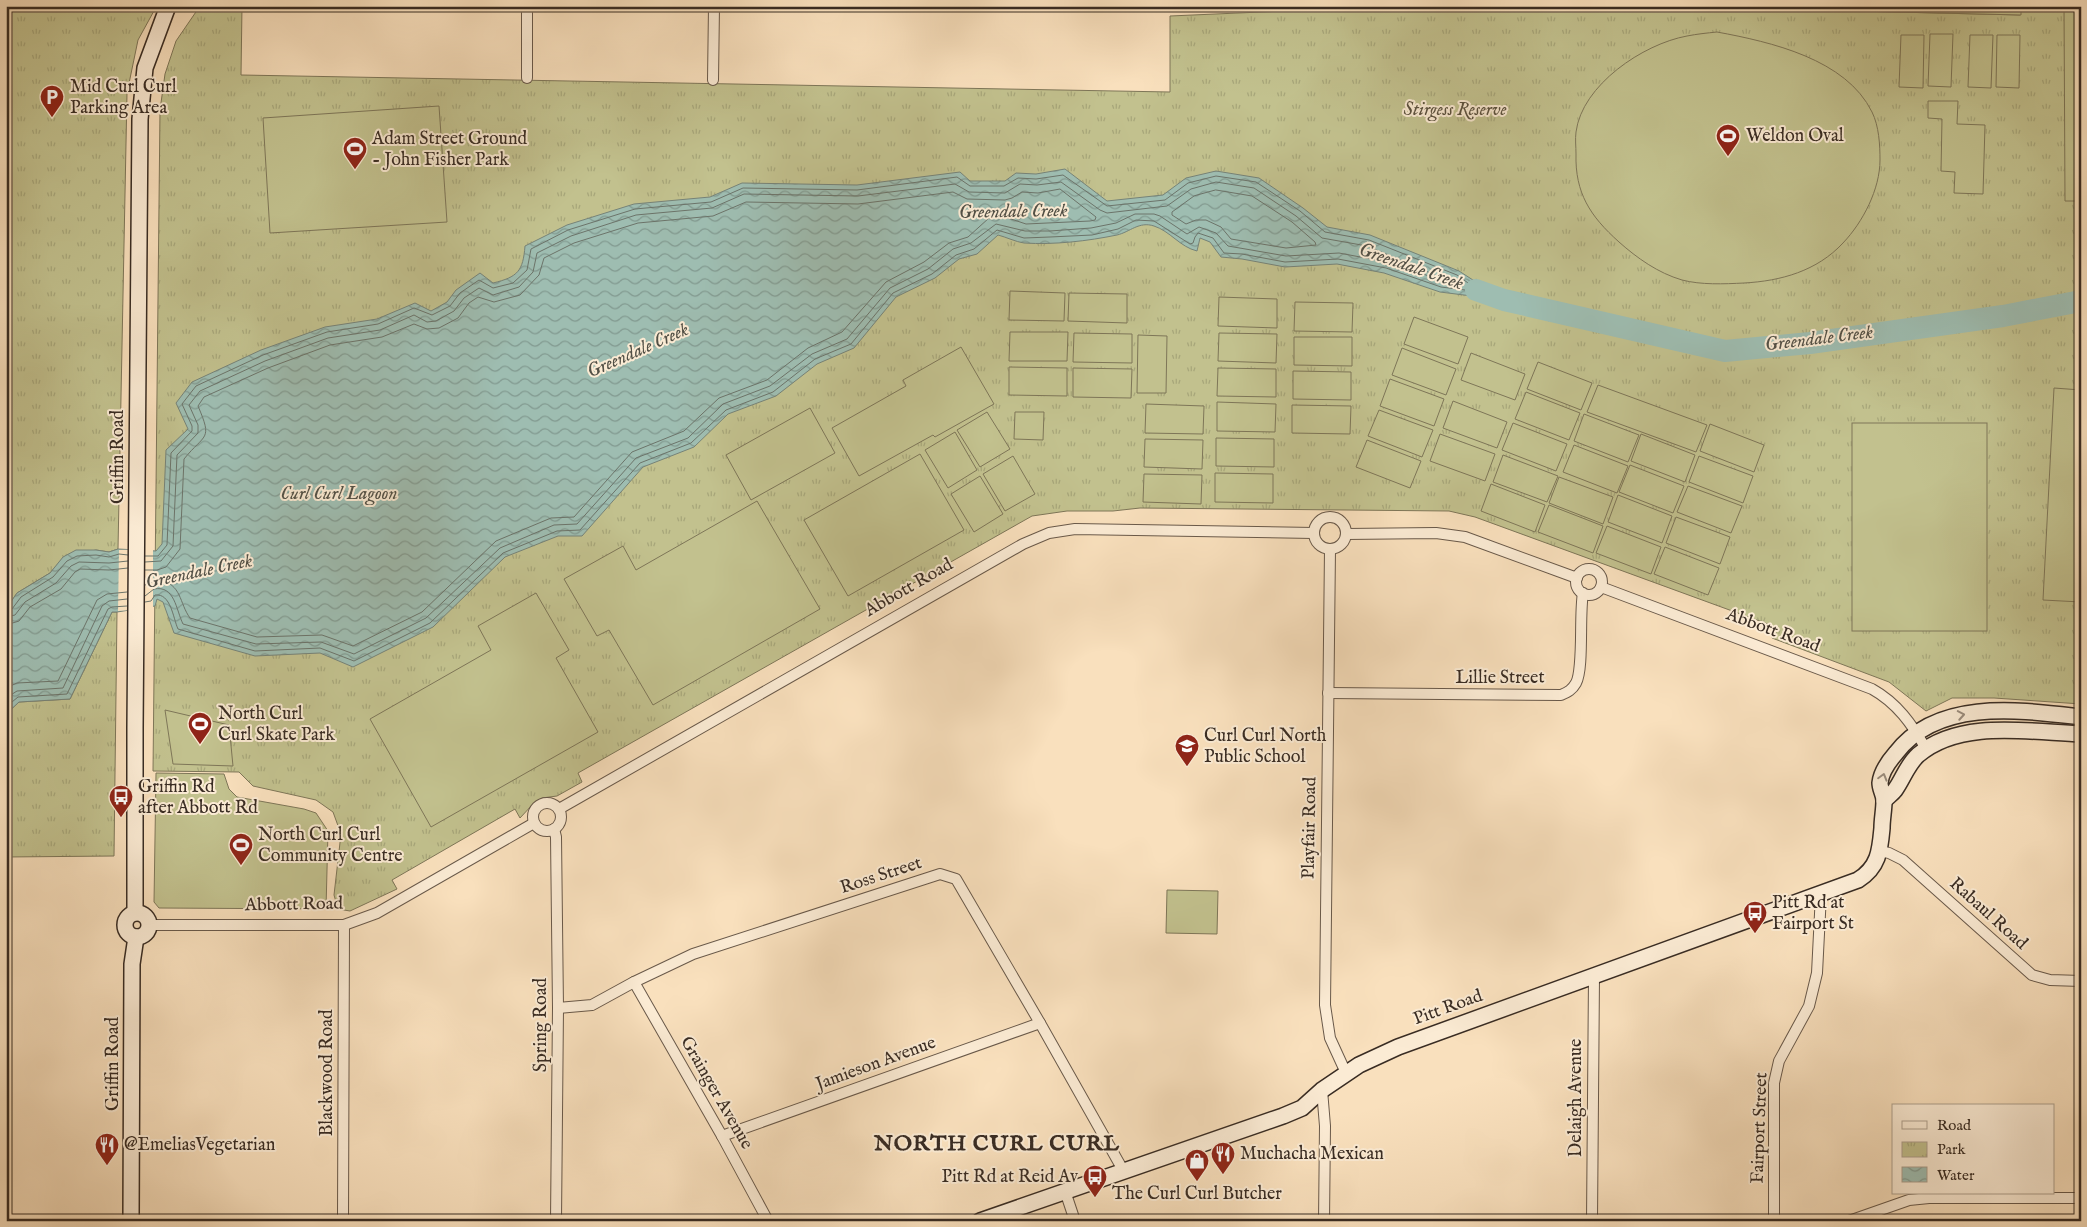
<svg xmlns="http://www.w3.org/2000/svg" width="2087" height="1227" viewBox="0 0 2087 1227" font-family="'IM FELL English',serif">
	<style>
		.park { fill: url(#park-tufts); stroke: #7e7658 }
		.pitch { fill: #c2c18e; stroke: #7e7658 }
		.water { fill: url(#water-waves); stroke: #768378 }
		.pier { fill: #f9e0bd }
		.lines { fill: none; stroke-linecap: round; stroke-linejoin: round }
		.shore { stroke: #6c746a; stroke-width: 1 }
		.river { stroke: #9ebdb1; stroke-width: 22 }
		.minor-casing { stroke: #69594a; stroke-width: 12 }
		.secondary-casing { stroke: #392c23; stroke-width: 18 }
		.minor { stroke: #fbebd4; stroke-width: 10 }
		.secondary { stroke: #fbebd4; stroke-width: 15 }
		.oneway { stroke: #9a8c7c }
		.labels { text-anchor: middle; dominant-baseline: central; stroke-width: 4; stroke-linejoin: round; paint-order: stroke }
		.poi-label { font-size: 18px; fill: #392c23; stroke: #fbebd4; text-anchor: start }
		.park-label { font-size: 18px; font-style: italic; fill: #5b513e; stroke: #fbebd4 }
		.street-label { font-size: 18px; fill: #392c23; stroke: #fbebd4 }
		.water-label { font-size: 19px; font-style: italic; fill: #525046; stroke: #fbebd4 }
		.district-label { font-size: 22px; font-weight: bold; letter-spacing: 1px; fill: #392c23; stroke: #fbebd4 }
	</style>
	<defs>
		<pattern id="park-tufts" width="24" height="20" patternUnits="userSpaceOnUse" patternTransform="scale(1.25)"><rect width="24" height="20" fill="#c2c18e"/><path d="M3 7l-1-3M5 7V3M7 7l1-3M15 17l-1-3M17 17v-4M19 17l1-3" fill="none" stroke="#a7a67a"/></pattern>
		<pattern id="water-waves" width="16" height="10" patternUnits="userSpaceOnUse" patternTransform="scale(1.25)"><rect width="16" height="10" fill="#9ebdb1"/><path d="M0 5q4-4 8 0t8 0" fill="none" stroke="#829a90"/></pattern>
	</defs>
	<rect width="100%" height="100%" fill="#f9e0bd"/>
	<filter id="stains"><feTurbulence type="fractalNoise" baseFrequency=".004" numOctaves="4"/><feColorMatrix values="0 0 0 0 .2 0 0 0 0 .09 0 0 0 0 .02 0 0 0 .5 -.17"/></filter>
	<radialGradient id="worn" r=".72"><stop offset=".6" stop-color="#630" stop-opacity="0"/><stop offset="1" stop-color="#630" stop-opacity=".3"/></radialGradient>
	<!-- park -->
	<g class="park">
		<path d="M6 6H154L155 9 138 40 127 93 118 549 109 552 96 550 64 557 50 573 17 593 6 609Z"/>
		<path d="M200 6H242L241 75 1170 92V16L1284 11 1285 6H1771L1813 10 2020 15 2021 6H2081V704L1994 698H1952L1926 711 1889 682 1772 638 1776 627 1475 517 1449 511 1140 508 1113 511H1067L1032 516 578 773 582 782 557 796 542 798 533 804 520 818 515 809 392 880 397 889 350 911 338 909 334 895 341 834 333 812 316 800 253 786 239 772 153 771 160 110 165 74 176 41Z"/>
		<path d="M112 612H117L114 856 6 857V714L19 702 70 699Z"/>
	</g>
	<!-- pitch -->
	<g class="pitch">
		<path d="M1813 6H2021V15L1813 10Z"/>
		<path d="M2064 6H2081V201H2065Z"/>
		<path d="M1717 32C1771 42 1846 59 1872 112 1879 126 1880 145 1880 160 1880 189 1863 222 1843 243 1817 271 1781 281 1744 283 1724 284 1701 285 1682 280 1658 273 1637 258 1619 242 1590 216 1575 193 1576 154 1576 147 1575 139 1576 132 1582 85 1643 44 1687 36 1697 34 1707 33 1717 32Z"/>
		<path d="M1930 34H1953L1951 87 1928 86Z"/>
		<path d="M1901 35H1924L1923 88 1899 87Z"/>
		<path d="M1970 35H1993L1991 88 1968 87Z"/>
		<path d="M1997 35H2020L2019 88 1996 87Z"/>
		<path d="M1928 101H1958L1957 124 1985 125 1983 194 1954 193 1955 172 1941 171 1942 119 1928 118Z"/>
		<path d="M439 106 447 222 270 233 263 118Z"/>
		<path d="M1010 291 1065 293 1064 321 1009 320Z"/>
		<path d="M1069 293 1127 294V323L1068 321Z"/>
		<path d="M1219 297 1277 299V328L1218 326Z"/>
		<path d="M1295 302 1353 303 1352 332 1294 331Z"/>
		<path d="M1414 317 1468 337 1458 364 1404 344Z"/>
		<path d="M1010 332H1068L1067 361H1009Z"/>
		<path d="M1074 333 1132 334V363L1073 362Z"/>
		<path d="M1219 333 1277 334 1276 363 1218 361Z"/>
		<path d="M1138 335 1167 336 1166 393H1137Z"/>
		<path d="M1294 337H1352V366L1294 365Z"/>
		<path d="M961 347 994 404 935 437 933 435 859 476 832 428 906 386 903 380Z"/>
		<path d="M1402 348 1456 369 1446 395 1392 375Z"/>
		<path d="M1471 353 1525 374 1515 400 1461 380Z"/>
		<path d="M1538 362 1592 383 1581 410 1527 389Z"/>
		<path d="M1009 367 1067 368V396L1009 395Z"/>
		<path d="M1073 368 1132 369 1131 398 1073 397Z"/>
		<path d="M1218 368 1276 369V397L1217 396Z"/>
		<path d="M1293 371 1351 372V400L1293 399Z"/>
		<path d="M1390 379 1444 399 1434 426 1380 406Z"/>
		<path d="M1598 385 1707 425 1696 452 1587 412Z"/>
		<path d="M2054 388 2081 390V602L2043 600Z"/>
		<path d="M1526 392 1580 413 1569 440 1515 419Z"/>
		<path d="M1453 401 1507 422 1497 448 1443 428Z"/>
		<path d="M1217 402 1276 404 1275 432 1217 431Z"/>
		<path d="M1146 404 1204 406 1203 434 1145 433Z"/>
		<path d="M1292 405 1351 406 1350 434 1292 433Z"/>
		<path d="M810 408 835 453 751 500 726 455Z"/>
		<path d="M1379 410 1433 430 1422 457 1368 436Z"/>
		<path d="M987 412 1010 449 980 467 957 430Z"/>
		<path d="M1015 412H1044L1043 440 1014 439Z"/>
		<path d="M1584 414 1639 435 1628 462 1574 441Z"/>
		<path d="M1513 423 1567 444 1556 471 1502 450Z"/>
		<rect x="1852" y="423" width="135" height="208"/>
		<path d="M1710 424 1764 445 1754 472 1700 451Z"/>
		<path d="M955 432 977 470 948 488 925 450Z"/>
		<path d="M1440 434 1495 454 1485 481 1430 461Z"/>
		<path d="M1641 434 1695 455 1685 482 1631 461Z"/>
		<path d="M1216 438 1274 439V467L1216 466Z"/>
		<path d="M1145 439 1203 440 1202 469 1144 467Z"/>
		<path d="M1367 440 1421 461 1410 488 1356 467Z"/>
		<path d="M1574 445 1628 466 1617 493 1563 472Z"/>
		<path d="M920 454 964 530 848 596 804 520Z"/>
		<path d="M1503 455 1558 476 1547 502 1493 482Z"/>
		<path d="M1013 456 1035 494 1005 511 983 474Z"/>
		<path d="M1699 456 1753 476 1743 503 1689 482Z"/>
		<path d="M1630 465 1684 486 1673 513 1619 492Z"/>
		<path d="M1215 473 1273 474V503L1215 502Z"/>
		<path d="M1144 474 1202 475 1201 504 1143 502Z"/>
		<path d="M980 476 1003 514 974 532 951 494Z"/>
		<path d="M1559 477 1613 497 1603 524 1549 503Z"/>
		<path d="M1491 484 1545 505 1535 532 1481 511Z"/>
		<path d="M1688 486 1742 506 1731 533 1677 512Z"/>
		<path d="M1618 495 1672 516 1662 543 1608 522Z"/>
		<path d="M757 501 820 609 653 705 609 630 597 636 564 579 623 546 636 570Z"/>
		<path d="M1549 505 1603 526 1593 553 1538 532Z"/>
		<path d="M1676 517 1730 537 1720 564 1666 543Z"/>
		<path d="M1607 526 1661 547 1651 574 1596 553Z"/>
		<path d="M1665 547 1719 568 1708 595 1654 574Z"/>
		<path d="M536 593 569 650 556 658 598 732 431 827 370 719 491 650 478 626Z"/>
		<path d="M165 710 229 725 233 766 173 764Z"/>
		<path d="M156 773 224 774 229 789 237 797 304 809 316 813 328 831 326 909 159 908 154 902Z"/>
		<path d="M1167 890 1218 891 1217 934 1166 933Z"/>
	</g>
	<!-- water -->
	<path class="water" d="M1065 169 1107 201 1163 195 1186 178 1216 171 1259 178 1303 208 1327 227 1370 235 1459 271 1504 300 1440 292 1384 273 1337 264 1285 267 1242 259 1221 257 1210 242 1200 238 1197 251C1180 247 1170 231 1154 226 1139 221 1130 232 1117 235 1088 241 1054 245 1024 243 1016 242 1006 237 998 235L977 254 959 259 935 278 896 297 854 348 817 364 776 396 728 414 694 447 643 467 582 536H558L505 557 433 627 353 667 320 653 255 656 174 633 163 602 157 599 155 606 117 612H112L70 699 19 702 6 714V609L17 593 50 573 63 557 76 550H96L109 552 118 549 156 551 162 544 166 450 188 429 176 403 192 382 261 350 325 327 377 319 415 303 431 311 447 302 456 290 480 273 493 283C518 277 523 271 525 246L567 225 634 204 710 197 742 183 857 185 960 172 970 181H1005L1016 173 1036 174Z"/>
	<!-- pier -->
	<path class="pier" d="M153 549V608L118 611 119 550Z"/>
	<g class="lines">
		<!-- shore -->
		<g class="shore">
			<path d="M1216 190 1252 196 1292 222 1315 242 1316 245 1286 248 1231 239 1221 227 1206 220H1196L1186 224 1172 215V212L1194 196Z"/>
			<path d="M145 585 159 580C182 584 179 603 190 618L257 637 322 635 353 646 422 612 496 541 551 518 574 517 632 452 684 431 719 398 767 380 808 348 842 332 886 282 924 262 949 243 968 237 989 218 1002 216 1026 224 1090 221 1095 220 1096 217 1060 189 1038 193 1022 192 1012 198 1005 200 967 199 953 192 858 204 746 202 713 216 638 223 574 243 544 258 539 275 520 295 494 302 478 297 469 303 458 318 439 328 427 329 414 324 382 337 330 345 268 368 204 397 198 406C213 441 205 433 184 459L180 549 166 567 157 570H145"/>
			<path d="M145 596 154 589C175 585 176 610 183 624L256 644 321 642 354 654 426 618 500 548 554 525 577 524 636 458 688 438 723 404 770 386 812 354 847 339 890 288 928 269 953 249 971 243 996 224 1025 231H1050L1091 228 1116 223 1135 214H1154L1160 216 1187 234 1199 227 1216 233 1228 246 1286 256 1339 253 1387 262 1432 277 1435 275 1367 246 1322 238 1296 216 1254 188 1216 182 1191 189 1167 206 1107 213 1100 210 1061 182 1037 185 1020 184 1005 193 969 192 955 184 858 196 744 194 712 208 636 215 571 236 537 253 533 272 519 287 493 295 479 288 464 298 454 311 436 321 427 322 414 315 380 330 328 338 265 361 200 391 189 405 198 425V433L177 455 173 546 161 561 145 562"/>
			<path d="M145 602 151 601 155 595C171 593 173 618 178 629L255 651 320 648 354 661 430 623 503 553 557 531 580 530 640 463 691 443 726 410 773 392 815 359 851 344 893 293 932 274 956 255 974 249 997 230 1024 238 1050 237 1092 235 1118 229 1136 220 1154 221 1190 244 1193 243 1195 237 1198 233 1213 238 1224 253 1242 254 1285 262 1338 259 1386 268 1441 287 1473 291 1475 288 1457 275 1369 240 1325 232 1300 211 1256 182 1216 176 1188 183 1165 200 1107 206 1063 175 1036 179 1018 178 1004 186H970L957 177 857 190 743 188 711 202 635 209 568 230 531 249 527 270 513 283 493 288 479 280 460 293 450 306 432 315 414 308 378 324 327 332 263 355 196 386 182 404 192 426V431L171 453 167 545 158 556H145"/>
			<path d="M6 611 12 609 21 597 53 577 67 561 77 556 96 555 109 557 119 554 128 555"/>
			<path d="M6 617 15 615 25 602 56 583 71 566 79 562 109 563 128 561"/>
			<path d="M6 625 19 621 30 607 61 589 75 572 80 569 109 570 128 568"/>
			<path d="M6 688 17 683 58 681 97 600 107 594 127 592"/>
			<path d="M6 698 17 691 63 688 102 606 109 601 127 599"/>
			<path d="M6 707 18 697 67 694 108 609 112 607 127 606"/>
		</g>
		<!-- river -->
		<path class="river" d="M1476 290 1504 300 1725 351 1810 343 2003 316 2081 301"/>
		<defs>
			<g id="minor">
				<path d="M527 78V6"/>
				<path d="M713 80 714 6"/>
				<circle cx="1330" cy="533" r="16"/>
				<path d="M1346 534 1436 533 1465 537 1577 578"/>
				<path d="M1330 549 1325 1005 1330 1038 1346 1073"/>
				<circle cx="1589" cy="582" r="13"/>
				<path d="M1601 587 1872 689C1897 703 1912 724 1926 749"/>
				<path d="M1328 693 1561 695C1568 692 1572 690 1576 683 1584 668 1579 615 1583 593"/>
				<circle cx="547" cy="817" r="14"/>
				<path d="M559 809 1023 544 1049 533 1075 529 1314 533"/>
				<path d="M554 829 556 837 558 1008 556 1221"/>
				<path d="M1880 851 1889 853 1903 860 2032 975 2050 980 2081 981"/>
				<path d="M149 925H344L377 913 534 823"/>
				<path d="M634 982 722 1136 768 1221"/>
				<path d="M558 1008 592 1005 634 982 693 954 940 874 956 879 1040 1023 1123 1170"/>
				<path d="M1322 1090 1325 1126 1324 1221"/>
				<path d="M722 1136 1040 1023"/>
				<path d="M1065 1191 1075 1221"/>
				<path d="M343 1221 344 925"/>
				<path d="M1592 1221 1594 976"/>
				<path d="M1774 1221V1083L1779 1061 1809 1006 1817 973 1821 894"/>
				<path d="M1849 1221 1909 1200 1929 1198H2081"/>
			</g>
			<g id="secondary">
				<path d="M1884 801C1887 797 1892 794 1895 790 1903 779 1907 765 1918 755 1960 719 2029 732 2081 734"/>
				<circle cx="137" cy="925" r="12"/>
				<path d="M135 913V728L140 119 145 68 168 6"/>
				<path d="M131 1221 132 964 136 937"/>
				<path d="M980 1221 1283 1116 1302 1108 1322 1090 1359 1065 1398 1047 1858 880C1879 867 1880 850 1882 828 1882 819 1884 810 1884 801 1884 795 1880 789 1880 783 1881 772 1889 761 1896 753 1938 698 2020 710 2081 717"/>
			</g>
		</defs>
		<!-- minor casing -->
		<use href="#minor" class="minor-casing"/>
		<!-- secondary casing -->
		<use href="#secondary" class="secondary-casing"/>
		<!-- minor -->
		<use href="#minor" class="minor"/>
		<!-- secondary -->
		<use href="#secondary" class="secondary"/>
	</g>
	<!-- one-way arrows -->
	<defs><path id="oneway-chevron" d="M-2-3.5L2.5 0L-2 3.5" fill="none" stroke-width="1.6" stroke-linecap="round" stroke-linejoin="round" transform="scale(1.25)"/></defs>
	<g class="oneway">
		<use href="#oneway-chevron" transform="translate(1961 715) rotate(-10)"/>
		<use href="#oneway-chevron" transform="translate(1883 777) rotate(-74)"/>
	</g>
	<!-- icons -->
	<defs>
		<symbol id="parking-pin" viewBox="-11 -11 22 30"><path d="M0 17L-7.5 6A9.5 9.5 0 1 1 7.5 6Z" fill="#8f2418" stroke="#fbebd4"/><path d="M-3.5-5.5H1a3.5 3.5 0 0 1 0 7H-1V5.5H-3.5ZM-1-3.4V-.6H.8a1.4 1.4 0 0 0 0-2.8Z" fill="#fff"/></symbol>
		<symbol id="stadium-pin" viewBox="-11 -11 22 30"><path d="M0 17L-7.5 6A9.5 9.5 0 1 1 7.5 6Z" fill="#8f2418" stroke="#fbebd4"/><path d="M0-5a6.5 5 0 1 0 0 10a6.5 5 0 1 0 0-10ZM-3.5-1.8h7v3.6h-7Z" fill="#fff"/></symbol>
		<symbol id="school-pin" viewBox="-11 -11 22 30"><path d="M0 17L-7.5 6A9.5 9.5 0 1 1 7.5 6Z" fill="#8f2418" stroke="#fbebd4"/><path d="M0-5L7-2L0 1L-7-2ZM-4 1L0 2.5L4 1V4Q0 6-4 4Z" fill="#fff"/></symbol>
		<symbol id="bus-pin" viewBox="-11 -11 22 30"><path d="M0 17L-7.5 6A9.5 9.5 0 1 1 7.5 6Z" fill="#8f2418" stroke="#fbebd4"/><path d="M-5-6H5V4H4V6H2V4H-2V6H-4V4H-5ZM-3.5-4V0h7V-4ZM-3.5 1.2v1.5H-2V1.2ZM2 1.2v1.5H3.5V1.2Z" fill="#fff"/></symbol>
		<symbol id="restaurant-pin" viewBox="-11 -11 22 30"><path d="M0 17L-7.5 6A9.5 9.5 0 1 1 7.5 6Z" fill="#8f2418" stroke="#fbebd4"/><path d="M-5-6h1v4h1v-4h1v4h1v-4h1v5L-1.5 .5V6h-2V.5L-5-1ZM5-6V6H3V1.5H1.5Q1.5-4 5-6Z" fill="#fff"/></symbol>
		<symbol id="shop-pin" viewBox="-11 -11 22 30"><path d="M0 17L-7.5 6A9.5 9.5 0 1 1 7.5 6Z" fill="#8f2418" stroke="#fbebd4"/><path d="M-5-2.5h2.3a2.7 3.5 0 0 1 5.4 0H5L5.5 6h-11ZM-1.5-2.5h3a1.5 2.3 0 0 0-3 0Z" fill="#fff"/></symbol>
	</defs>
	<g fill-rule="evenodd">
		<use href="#parking-pin" x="38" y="83" width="28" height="38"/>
		<use href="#stadium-pin" x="1714" y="122" width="28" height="38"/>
		<use href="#stadium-pin" x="341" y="135" width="28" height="38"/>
		<use href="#stadium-pin" x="186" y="710" width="28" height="38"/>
		<use href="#school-pin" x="1173" y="732" width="28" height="38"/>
		<use href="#bus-pin" x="107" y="783" width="28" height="38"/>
		<use href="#stadium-pin" x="227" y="831" width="28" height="38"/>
		<use href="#bus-pin" x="1741" y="899" width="28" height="38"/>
		<use href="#restaurant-pin" x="93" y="1131" width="28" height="38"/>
		<use href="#restaurant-pin" x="1209" y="1140" width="28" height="38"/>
		<use href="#shop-pin" x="1183" y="1147" width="28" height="38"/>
		<use href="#bus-pin" x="1081" y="1163" width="28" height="38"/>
	</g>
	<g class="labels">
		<!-- poi labels -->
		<g class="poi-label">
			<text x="70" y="87">Mid Curl Curl<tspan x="70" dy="21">Parking Area</tspan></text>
			<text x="1746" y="136">Weldon Oval</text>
			<text x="372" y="139">Adam Street Ground<tspan x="372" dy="21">- John Fisher Park</tspan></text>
			<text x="218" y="714">North Curl<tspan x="218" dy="21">Curl Skate Park</tspan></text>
			<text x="1204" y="736">Curl Curl North<tspan x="1204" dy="21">Public School</tspan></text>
			<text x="138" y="787">Griffin Rd<tspan x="138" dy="21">after Abbott Rd</tspan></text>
			<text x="258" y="835">North Curl Curl<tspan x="258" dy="21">Community Centre</tspan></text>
			<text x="1772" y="903">Pitt Rd at<tspan x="1772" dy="21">Fairport St</tspan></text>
			<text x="124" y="1145">@EmeliasVegetarian</text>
			<text x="1240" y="1154">Muchacha Mexican</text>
			<text x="1078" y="1177" text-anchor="end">Pitt Rd at Reid Av</text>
			<text x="1197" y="1194" text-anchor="middle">The Curl Curl Butcher</text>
		</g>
		<!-- park labels -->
		<g class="park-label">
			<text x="1455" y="110">Stirgess Reserve</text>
		</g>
		<!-- street labels -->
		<g class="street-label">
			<text transform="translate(118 457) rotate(-90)">Griffin Road</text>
			<text transform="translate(909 588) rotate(-30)">Abbott Road</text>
			<text transform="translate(1773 631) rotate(20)">Abbott Road</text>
			<text x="1500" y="678">Lillie Street</text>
			<text transform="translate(1310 828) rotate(-89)">Playfair Road</text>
			<text transform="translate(881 876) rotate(-18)">Ross Street</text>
			<text transform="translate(294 905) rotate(-1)">Abbott Road</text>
			<text transform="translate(1988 914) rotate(42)">Rabaul Road</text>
			<text transform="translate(1448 1008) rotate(-20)">Pitt Road</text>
			<text transform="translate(541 1025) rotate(-90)">Spring Road</text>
			<text transform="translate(113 1064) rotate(-90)">Griffin Road</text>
			<text transform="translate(876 1064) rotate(-20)">Jamieson Avenue</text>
			<text transform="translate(327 1073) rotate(-90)">Blackwood Road</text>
			<text transform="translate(716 1093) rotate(60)">Grainger Avenue</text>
			<text transform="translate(1576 1098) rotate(-90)">Delaigh Avenue</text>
			<text transform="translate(1760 1128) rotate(-88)">Fairport Street</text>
		</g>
		<!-- water labels -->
		<g class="water-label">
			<text transform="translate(1013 212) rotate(-1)">Greendale Creek</text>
			<text transform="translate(1411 267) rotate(19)">Greendale Creek</text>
			<text transform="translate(1819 339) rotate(-7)">Greendale Creek</text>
			<text transform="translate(638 351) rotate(-24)">Greendale Creek</text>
			<text x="339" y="494">Curl Curl Lagoon</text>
			<text transform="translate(199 572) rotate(-12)">Greendale Creek</text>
		</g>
		<!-- district labels -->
		<g class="district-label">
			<text x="997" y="1144">NORTH CURL CURL</text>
		</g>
	</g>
	<!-- margin -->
	<rect width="2087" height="1227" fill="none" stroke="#f9e0bd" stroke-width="25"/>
	<rect x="8" y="8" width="2072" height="1212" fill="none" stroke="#392c23" stroke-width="2.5"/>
	<rect x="12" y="12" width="2062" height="1202" fill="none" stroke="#392c23"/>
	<!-- legend -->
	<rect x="1892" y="1104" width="162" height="90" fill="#fbebd4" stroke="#ad9f8d"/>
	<rect x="1902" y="1121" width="25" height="8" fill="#fbebd4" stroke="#ad9f8d"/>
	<text x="1937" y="1130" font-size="15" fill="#392c23">Road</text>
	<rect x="1902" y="1142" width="25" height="15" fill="url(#park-tufts)" stroke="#ad9f8d"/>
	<text x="1937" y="1154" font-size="15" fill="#392c23">Park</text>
	<rect x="1902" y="1167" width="25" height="15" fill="url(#water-waves)" stroke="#ad9f8d"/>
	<text x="1937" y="1180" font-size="15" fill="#392c23">Water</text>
	<rect width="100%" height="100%" filter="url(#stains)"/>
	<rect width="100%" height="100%" fill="url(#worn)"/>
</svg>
